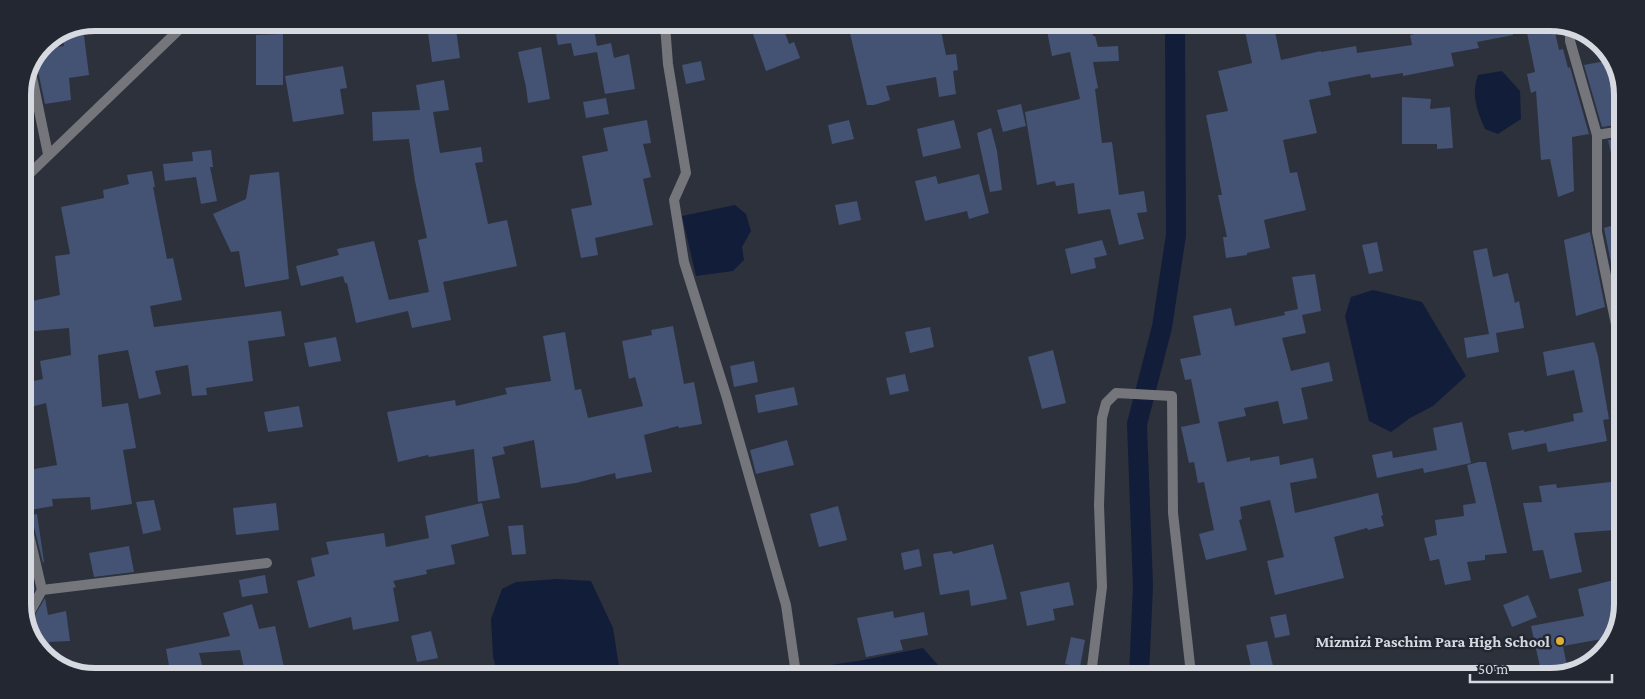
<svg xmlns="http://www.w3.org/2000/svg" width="1645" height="699" viewBox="0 0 1645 699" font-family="'Crimson Pro',serif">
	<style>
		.water { fill: #121d3a }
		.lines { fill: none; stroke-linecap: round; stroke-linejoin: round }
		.canal { stroke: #121d3a; stroke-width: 20 }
		.building { fill: #445274 }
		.street { stroke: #74767c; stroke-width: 10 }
		.poi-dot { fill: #e0b034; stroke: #222732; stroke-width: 2 }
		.labels { text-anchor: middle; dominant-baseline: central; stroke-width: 5; stroke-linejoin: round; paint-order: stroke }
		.poi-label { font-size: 16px; font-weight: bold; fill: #d6d9e0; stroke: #222732; text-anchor: end }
		.rim { fill: none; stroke: #d6d9e0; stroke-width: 6 }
	</style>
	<rect width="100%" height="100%" fill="#2c313c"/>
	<!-- water -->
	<g class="water">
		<path d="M1502 71 1520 91 1521 119 1498 134 1485 129C1477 110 1471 96 1478 75Z"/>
		<path d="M735 205 746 214 751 231 742 247 744 260 733 271 696 276 682 216Z"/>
		<path d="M1373 290 1422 302 1466 376 1433 406 1410 418 1391 432 1369 421 1345 316 1351 297Z"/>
		<path d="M557 579 591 581 613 628 620 673H497L493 656 491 619 502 589 516 582Z"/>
		<path d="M923 648 946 674H790L789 671 858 661Z"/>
	</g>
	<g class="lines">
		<!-- canal -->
		<path class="canal" d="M1139 675 1143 586 1137 424 1162 327 1176 235 1175 26"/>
	</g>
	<!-- building -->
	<g class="building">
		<path d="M583 24H593L597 46 611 43 614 58 629 54 635 89 605 94 597 52 574 56 571 43 558 45 555 29Z"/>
		<path d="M780 25H782L789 44 794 42 800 58 766 71 753 34Z"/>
		<path d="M848 25 940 26 946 55 956 54 958 70 953 71 956 94 939 97 936 77 886 86 890 100 874 105H867Z"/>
		<path d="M1046 26H1091L1093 36H1095L1098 47 1118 46 1119 61 1093 62 1098 88 1095 89 1102 143 1112 142 1119 195 1144 191 1147 212 1137 213 1144 239 1119 245 1110 209 1078 214 1074 183 1056 186 1055 181 1037 185 1025 112 1080 99 1070 52 1052 56Z"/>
		<path d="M1244 27H1274L1281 60 1321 51V52L1356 46 1357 53 1412 45 1410 35 1445 27 1513 28V35L1477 42 1479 48 1451 53 1454 66 1403 76V73L1371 78 1370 74 1328 82 1331 95 1309 100 1317 133 1283 140 1290 173 1297 172 1306 210 1264 220 1270 248 1247 253V255L1226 258 1223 237H1227L1218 195H1222L1206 115 1228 111 1218 71 1252 63Z"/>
		<path d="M83 28 89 75 69 78 71 100 45 104 38 71 34 66 42 49 64 46 63 36Z"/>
		<path d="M1526 28H1554L1559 50 1563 49 1568 68 1570 67 1589 134 1572 137 1574 191 1558 197 1550 159 1541 160 1536 91 1531 93 1527 74 1535 72Z"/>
		<path d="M456 29 460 58 432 62 428 33Z"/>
		<path d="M283 34V85H256V35Z"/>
		<path d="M541 47 550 99 528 103 526 87 518 52Z"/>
		<path d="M1611 60 1622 90V124L1602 127 1584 65Z"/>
		<path d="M701 61 705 80 686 84 682 65Z"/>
		<path d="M343 66 347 88 340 89 344 114 293 122 285 76Z"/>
		<path d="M444 80 449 110 433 112 440 153 481 147 483 162 475 163 488 224 507 220 517 266 443 282 451 320 412 328 408 311 356 323 347 283H345L343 276 301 286 296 266 339 255 337 249 374 241 389 300 429 292 418 240 427 238 415 181 409 139 373 141 372 112 420 110 416 85Z"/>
		<path d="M26 83 31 106 23 107V90Z"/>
		<path d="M1402 97 1431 99 1430 109 1450 107 1453 148 1437 149V144H1402Z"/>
		<path d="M606 98 609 114 586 118 583 102Z"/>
		<path d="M1021 104 1026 126 1003 132 997 110Z"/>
		<path d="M647 120 651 143 643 144 651 177 643 179 653 225 595 238 598 255 581 258 571 209 592 205 582 156 608 151 603 128Z"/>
		<path d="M849 120 854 139 832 144 828 125Z"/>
		<path d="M954 120 961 148 923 157 917 129Z"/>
		<path d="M991 128 997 151 1002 190 990 192 977 133Z"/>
		<path d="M1622 138V174L1616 175 1608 140Z"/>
		<path d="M211 150 213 167H210L217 201 201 204 196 177 165 181 163 164 193 161 192 152Z"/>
		<path d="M152 171 155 187H153L167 259 173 258 182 300 150 306 154 327 281 311 285 336 248 341 253 381 206 388 207 395 192 396 188 365 155 371 161 394 139 399 128 350 98 355 102 407 128 403 136 448 123 450 132 504 91 510 90 497 52 499 53 506 30 510 27 504 23 471 57 465 46 403 23 409V383L43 379 40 361 71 355 69 328 23 332V303L60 295 55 256 70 254 61 207 104 198 103 190 129 184 127 175Z"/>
		<path d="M279 172 289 279 245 287 239 251 231 252 213 214 246 199 250 175Z"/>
		<path d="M979 174 989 213 969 219 967 211 925 221 915 181 936 176 938 184Z"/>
		<path d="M857 201 861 220 839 225 835 205Z"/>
		<path d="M1621 223 1620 303H1619L1604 228Z"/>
		<path d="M1590 232 1605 307 1576 316 1564 240Z"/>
		<path d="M1102 240 1107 255 1094 258 1096 268 1071 274 1065 249Z"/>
		<path d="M1377 242 1383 271 1369 274 1362 245Z"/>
		<path d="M1487 248 1493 277 1508 273 1515 303 1519 301 1524 328 1496 333 1499 352 1467 358 1464 338 1489 334 1473 251Z"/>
		<path d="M1315 274 1321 311 1302 315 1306 333 1282 338 1291 371 1329 362 1333 381 1301 388 1308 419 1283 424 1278 401 1244 408 1246 416 1218 422 1227 462 1250 457V461L1279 456 1280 465 1313 458 1317 478 1290 483 1295 513 1378 493 1383 515 1381 516 1384 526 1368 530 1367 528 1334 537 1344 578 1275 595 1267 561 1284 557 1270 500 1240 507 1242 519 1239 520 1247 550 1206 560 1199 534 1214 530 1204 482 1198 483 1194 462 1189 463 1181 427 1200 423 1191 379 1185 380 1180 359 1201 355 1193 316 1231 308 1235 326 1285 315 1284 312 1298 309 1292 277Z"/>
		<path d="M673 326 684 384 694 382 702 424 679 428 678 426 644 435 652 472 616 479 615 473 576 483 541 488 534 440 503 447 505 454 492 457 500 498 478 502 474 449 429 457 428 455 398 462 387 412 455 400 456 406 507 394 505 388 551 381 543 336 565 332 575 390 581 389 588 418 643 406 635 377 629 379 622 341 652 335 651 330Z"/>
		<path d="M930 327 934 347 910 353 905 332Z"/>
		<path d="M336 337 341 361 309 367 304 343Z"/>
		<path d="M1594 342 1598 356 1609 419 1603 420 1607 441 1548 452 1546 443 1512 450 1508 433 1524 430V432L1574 421 1573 414 1583 412 1574 370 1547 376 1543 352Z"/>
		<path d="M1053 350 1066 403 1042 409 1028 357Z"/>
		<path d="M754 361 758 382 734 387 730 366Z"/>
		<path d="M905 374 909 391 890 395 886 378Z"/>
		<path d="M794 387 798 405 758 413 755 395Z"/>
		<path d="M299 406 303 427 268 432 264 412Z"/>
		<path d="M1462 422 1471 463 1424 473 1423 468 1377 478 1372 455 1392 451 1393 458 1437 450 1433 428Z"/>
		<path d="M787 440 794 465 756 474 750 450Z"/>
		<path d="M1479 462H1486L1507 553 1485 555V560L1467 562 1471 580 1445 585 1439 559 1430 561 1424 538 1437 535 1435 520 1464 516 1463 505 1476 503 1467 465Z"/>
		<path d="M1611 482 1615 530 1574 533 1582 572 1550 579 1543 550 1533 551 1523 503 1542 502 1539 486 1556 484 1557 488Z"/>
		<path d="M154 500 161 530 143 534 136 502Z"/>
		<path d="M276 503 279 530 236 535 233 508Z"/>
		<path d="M482 503 489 536 451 545 455 564 426 570 427 574 393 581 396 587 393 588 399 621 353 630 351 617 309 628 297 581 315 576 311 558 329 554 326 542 384 533 386 547 429 538 425 516Z"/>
		<path d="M838 506 847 540 819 547 810 514Z"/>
		<path d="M37 514 44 562 43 563 31 515Z"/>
		<path d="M523 525 526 554 512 555 508 526Z"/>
		<path d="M23 538 35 589 27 604H23Z"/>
		<path d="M993 544 1007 599 971 606 969 590 940 595 933 554 952 551 953 554Z"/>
		<path d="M129 546 134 572 94 577 89 553Z"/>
		<path d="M919 549 922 566 904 570 901 553Z"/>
		<path d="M265 575 268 593 242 597 239 580Z"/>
		<path d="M1618 579 1617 632 1613 637 1563 646 1568 671 1550 676H1542L1531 626 1584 616 1578 589Z"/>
		<path d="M1069 582 1074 605 1053 609 1055 620 1027 626 1020 592Z"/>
		<path d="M1528 595 1537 617 1512 627 1503 605Z"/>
		<path d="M45 598 48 615 66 611 70 641 49 642 52 659 37 648 26 618 35 615Z"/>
		<path d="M252 604 259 629 275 626 285 672H245L240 650 199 653 204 672 170 671 166 649 230 636 223 613Z"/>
		<path d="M893 611 894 618 924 612 928 635 900 640 903 650 866 657 857 618Z"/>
		<path d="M1286 614 1290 635 1275 638 1270 617Z"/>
		<path d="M431 631 438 658 417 662 411 636Z"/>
		<path d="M1071 637 1085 640 1080 667 1065 664Z"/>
		<path d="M1267 641 1274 670 1253 675 1246 645Z"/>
	</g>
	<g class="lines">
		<!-- street -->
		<g class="street">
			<path d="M253 23H256"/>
			<path d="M665 25 668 64 686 173 674 200 684 262 726 395 786 605 796 674"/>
			<path d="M1570 28V41L1597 135V232L1620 344"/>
			<path d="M31 72 48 154"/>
			<path d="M1597 135 1622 131"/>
			<path d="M23 180 186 23"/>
			<path d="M23 509 42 590 267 563"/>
			<path d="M24 611 31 610 42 590"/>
			<path d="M1091 675 1102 587 1099 505 1102 418 1106 403 1116 393 1172 396 1173 513 1190 665 1188 675"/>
		</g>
	</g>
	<!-- markers -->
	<circle class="poi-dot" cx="1560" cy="641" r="5"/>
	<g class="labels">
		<!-- poi labels -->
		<g class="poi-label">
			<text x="1550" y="641">Mizmizi Paschim Para High School</text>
		</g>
	</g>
	<!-- crop -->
	<path d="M0 0H1645V699H0ZM95 31H1550A64 64 0 0 1 1614 95V604A64 64 0 0 1 1550 668H95A64 64 0 0 1 31 604V95A64 64 0 0 1 95 31Z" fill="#222732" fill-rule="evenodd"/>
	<path class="rim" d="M95 31H1550A64 64 0 0 1 1614 95V604A64 64 0 0 1 1550 668H95A64 64 0 0 1 31 604V95A64 64 0 0 1 95 31Z"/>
	<!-- scale -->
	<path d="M1470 674v8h142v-8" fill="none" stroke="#d6d9e0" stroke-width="2.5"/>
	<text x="1478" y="674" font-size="15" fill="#d6d9e0" stroke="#222732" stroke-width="4" paint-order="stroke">50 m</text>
</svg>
